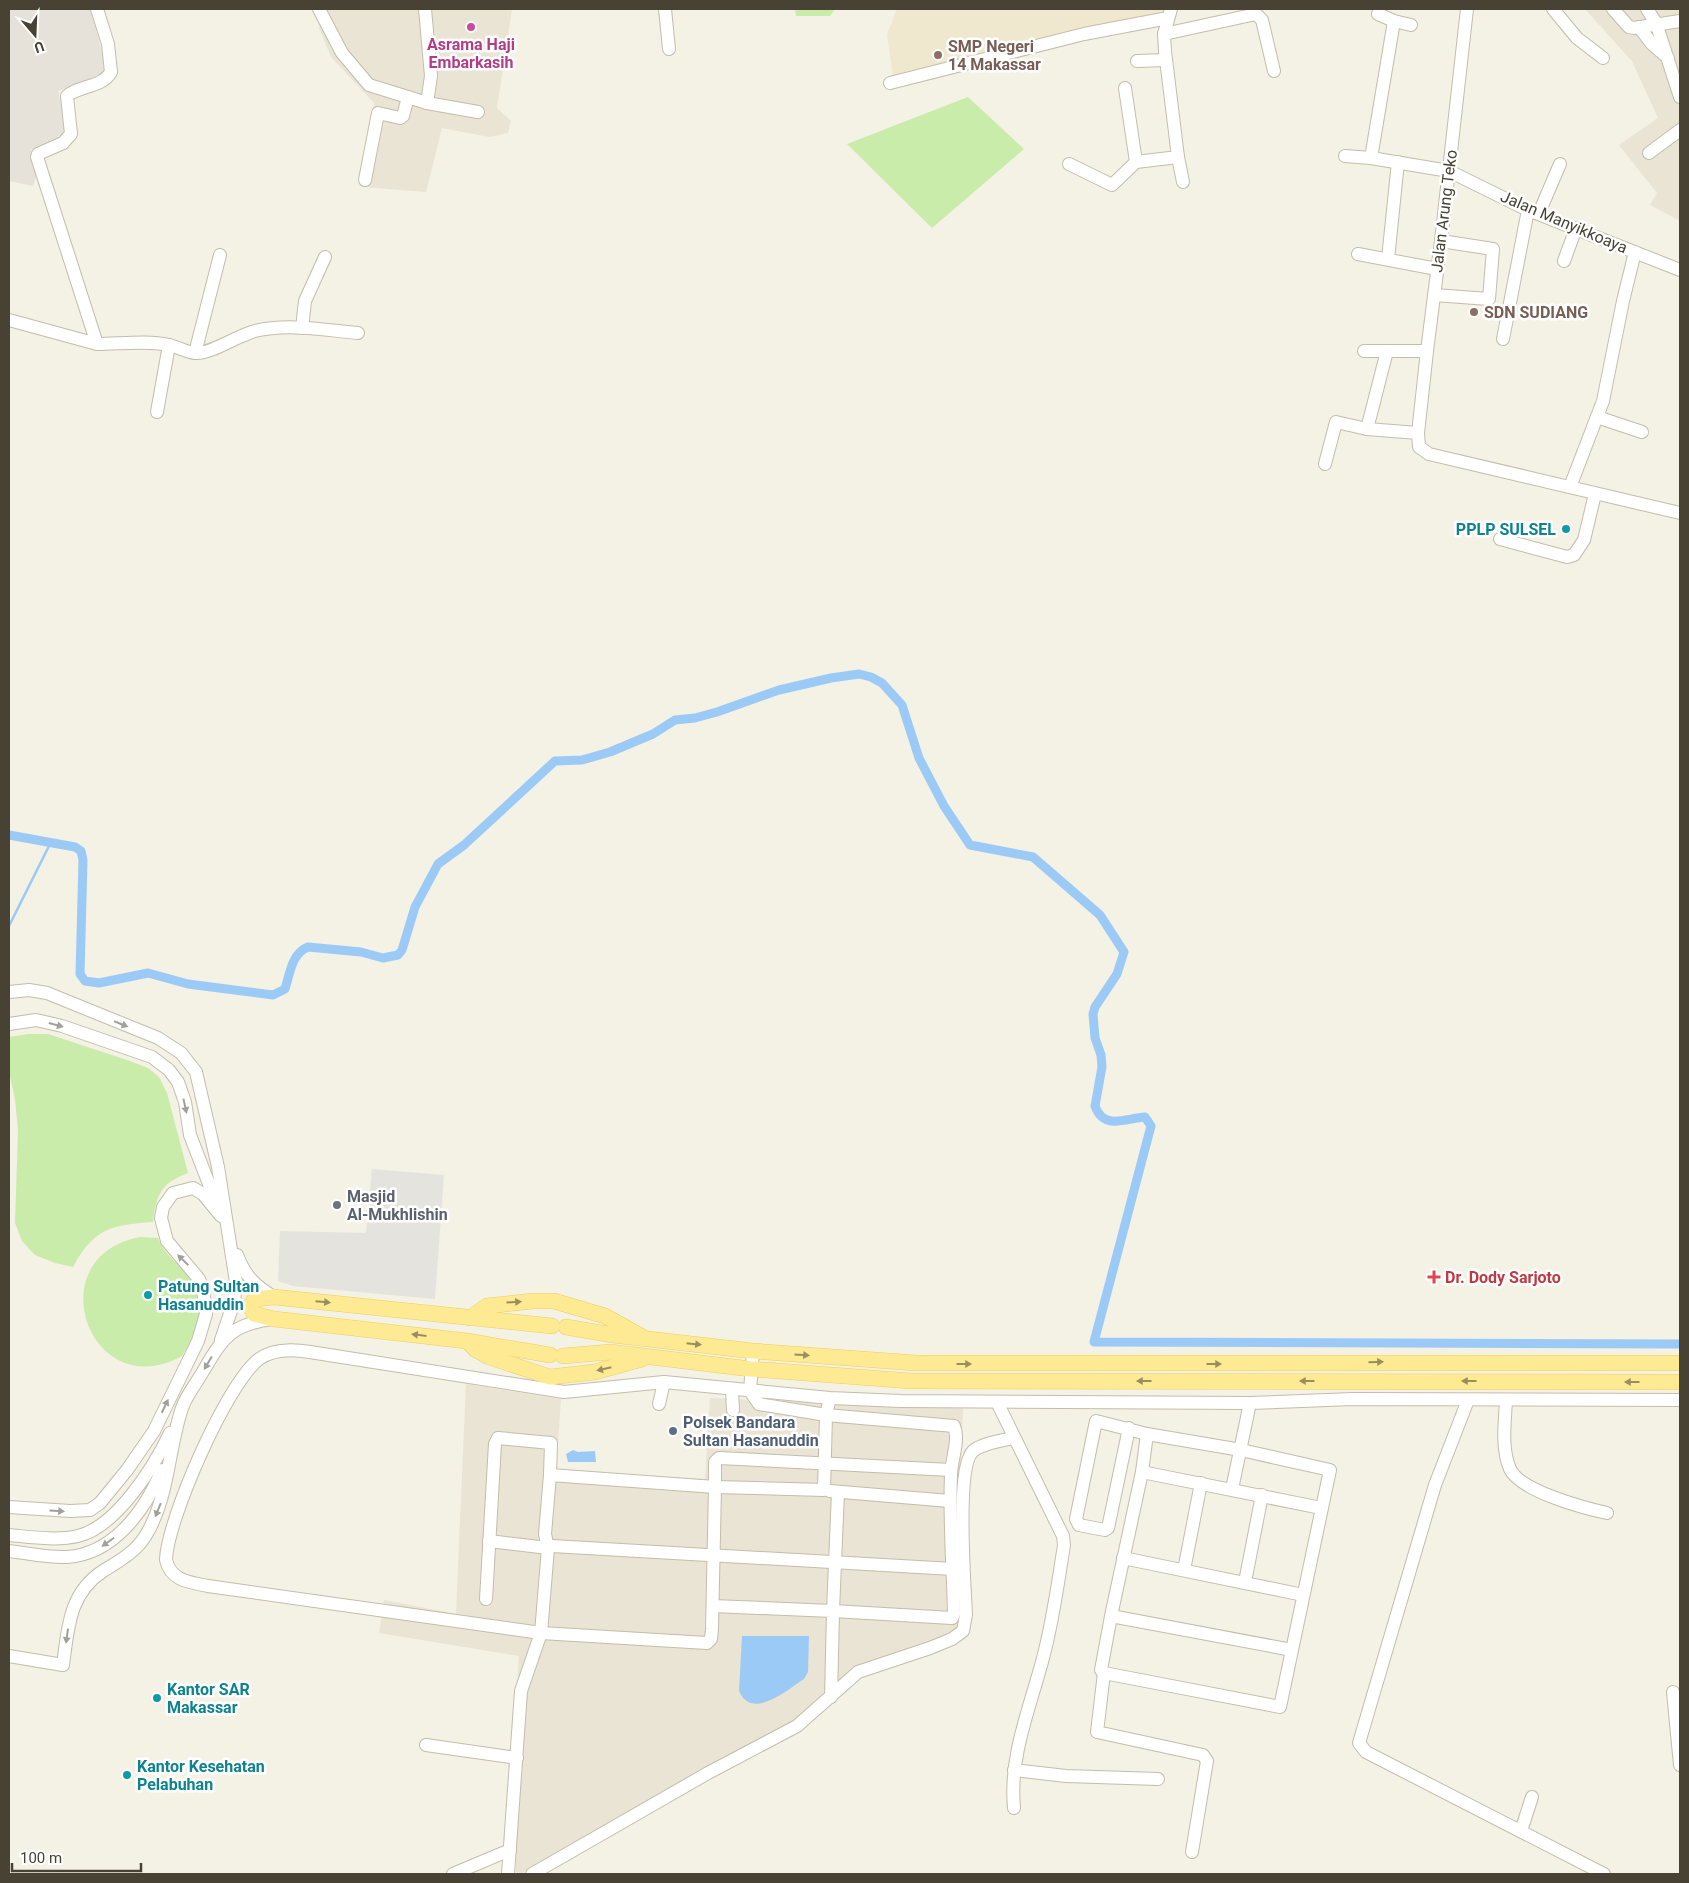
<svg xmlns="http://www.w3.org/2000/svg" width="1689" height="1883" viewBox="0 0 1689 1883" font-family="Roboto,sans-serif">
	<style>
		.residential { fill: #e9e4d3 }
		.industrial { fill: #e6e2da }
		.education { fill: #efe8ce }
		.green { fill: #c9ecaa }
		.parking { fill: #e5e3de }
		.water { fill: #9ccaf6 }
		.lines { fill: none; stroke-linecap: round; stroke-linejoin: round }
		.stream { stroke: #9ccaf6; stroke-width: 2.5 }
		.canal { stroke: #9ccaf6; stroke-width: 9 }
		.minor-casing { stroke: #c3bdaa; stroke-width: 14 }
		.major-casing { stroke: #eece5a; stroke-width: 16 }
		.minor { stroke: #fff; stroke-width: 12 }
		.major { stroke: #ffea94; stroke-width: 15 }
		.oneway { fill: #a3a09a }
		.oneway2 { fill: #9a8e5f }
		.hotel-dot { fill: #d1479c; stroke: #fff; stroke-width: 2 }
		.education-dot { fill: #8d6e63; stroke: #fff; stroke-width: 2 }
		.culture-dot { fill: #0f9aa8; stroke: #fff; stroke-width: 2 }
		.worship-dot { fill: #6b7280; stroke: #fff; stroke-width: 2 }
		.health-dot { fill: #e0444e; stroke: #fff; stroke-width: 2 }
		.service-dot { fill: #5c6f8a; stroke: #fff; stroke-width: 2 }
		.labels { text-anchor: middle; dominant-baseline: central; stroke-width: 5; stroke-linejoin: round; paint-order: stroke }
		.hotel-label { font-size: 16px; font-weight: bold; fill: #b23c85; stroke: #fff }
		.education-label { font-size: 16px; font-weight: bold; fill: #785e54; stroke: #fff; text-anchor: start }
		.street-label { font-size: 16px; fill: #474234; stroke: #fff }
		.culture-label { font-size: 16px; font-weight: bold; fill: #0d838f; stroke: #fff; text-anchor: start }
		.worship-label { font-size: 16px; font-weight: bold; fill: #5b616d; stroke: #fff; text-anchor: start }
		.health-label { font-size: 16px; font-weight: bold; fill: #be3a42; stroke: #fff; text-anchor: start }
		.service-label { font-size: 16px; font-weight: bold; fill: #4e5e75; stroke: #fff; text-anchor: start }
	</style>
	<rect width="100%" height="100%" fill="#f4f1e5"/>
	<!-- residential -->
	<g class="residential">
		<path d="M316 9H512L497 108 511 121 508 133 490 137 442 128 426 192 362 187 374 103 331 57 319 28 320 20Z"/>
		<path d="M1585 9H1680V221L1650 205 1657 193 1619 145 1658 118 1632 61Z"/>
		<path d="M466 1384 561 1399 556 1471 705 1479 710 1398 963 1408 959 1506 962 1622 956 1631 948 1637 869 1664 799 1721 522 1873 516 1872 517 1686 519 1656 379 1633 384 1600 456 1614Z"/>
	</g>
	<!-- industrial -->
	<path class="industrial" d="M9 9H91L103 58 105 75 58 91 68 133 63 139 31 150 38 171 33 186 9 181Z"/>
	<!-- education -->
	<path class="education" d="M897 9H1167L1166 14 893 77 887 34Z"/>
	<!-- green -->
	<g class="green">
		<path d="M795 9H835L830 16H796Z"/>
		<path d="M968 97 1024 149 932 228 847 144Z"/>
		<path d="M28 1034H48L130 1061 148 1068 159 1077 167 1093 188 1173C161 1183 156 1195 153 1222 111 1225 94 1228 73 1267L55 1263 35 1255 22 1241 15 1223 18 1130 15 1099 9 1072V1037Z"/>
		<path d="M140 1237 158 1238C163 1252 174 1260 184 1271 209 1301 200 1326 182 1356 90 1407 36 1257 140 1237Z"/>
	</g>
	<!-- parking -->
	<path class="parking" d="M372 1169 444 1175 435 1299 293 1286 278 1281 280 1231 366 1233Z"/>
	<!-- water -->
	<g class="water">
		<path d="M573 1450 578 1452 595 1451 596 1462H568L566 1454Z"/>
		<path d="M742 1636H809L808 1672 804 1679C787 1690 752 1721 739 1691Z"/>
	</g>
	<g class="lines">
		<!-- stream -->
		<path class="stream" d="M9 926 51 842"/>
		<!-- canal -->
		<path class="canal" d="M9 835 75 847 81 851 83 860 80 974 85 981 99 983 148 973 188 984 273 995 285 989C290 973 292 953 308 947L361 952 383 958 398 955 402 950 415 907 438 864 464 845 555 761 582 760 610 752 653 734 675 720 695 718 717 712 779 690 831 678 859 674 871 677 882 683 902 705 919 758 944 806 970 845 1033 857 1100 915 1124 952 1117 974 1095 1007 1093 1014 1095 1038 1101 1055 1102 1067 1095 1106C1104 1131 1126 1118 1145 1117L1151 1126 1094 1342 1680 1344"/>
		<defs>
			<g id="minor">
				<path d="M319 9 342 53 369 85 427 103 431 76 425 9"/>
				<path d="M665 9 669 49"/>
				<path d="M1171 9 1164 34 1165 51 1178 157 1183 182"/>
				<path d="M1553 9 1577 38 1603 58"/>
				<path d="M1613 9 1629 27 1634 28 1680 21"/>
				<path d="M1647 9 1656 23 1680 97"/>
				<path d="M1378 14 1394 21 1371 158 1449 171 1528 210 1680 270"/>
				<path d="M1394 21 1411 25"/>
				<path d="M1639 27 1652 44 1668 58"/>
				<path d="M1164 34 1256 14 1262 20 1274 71"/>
				<path d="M1137 61 1166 60"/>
				<path d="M890 83 1084 34 1168 18"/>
				<path d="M1125 88 1136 162"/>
				<path d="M427 103 478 112"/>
				<path d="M1649 153 1680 130"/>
				<path d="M1345 156 1371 158"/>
				<path d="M1069 164 1112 185 1136 162 1178 157"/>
				<path d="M365 180 378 113 400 118 403 116 408 97"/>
				<path d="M1539 213 1560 164"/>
				<path d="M1358 254 1437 269"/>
				<path d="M1388 259 1398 162"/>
				<path d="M1564 261 1576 228"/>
				<path d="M1434 295 1489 299 1493 249 1441 241"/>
				<path d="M9 320 97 344 37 157 38 154 63 143 71 134 67 96C79 85 102 88 111 72L108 44 97 9"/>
				<path d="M302 328 305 301 325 257"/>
				<path d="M1503 339 1528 210"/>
				<path d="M97 344C120 344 146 340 169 345 178 347 186 352 195 353 212 354 238 335 255 331 288 323 325 330 358 333"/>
				<path d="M1364 351H1427L1441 241 1467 9"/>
				<path d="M195 353 220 255"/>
				<path d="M157 412 169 345"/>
				<path d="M1597 417 1642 432"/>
				<path d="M1367 429 1387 351"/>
				<path d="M1418 433 1427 351"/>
				<path d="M1325 464 1336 422 1367 429 1418 433 1419 447 1429 454 1680 513"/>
				<path d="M1570 487 1603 401 1623 301 1635 252"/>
				<path d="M1500 539 1567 557 1574 555 1584 540 1595 494"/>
				<path d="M9 992 29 990 47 993 158 1038 181 1053 196 1072 218 1167 236 1282 234 1302 221 1340"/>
				<path d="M9 1024 36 1020 62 1026 152 1057 169 1070 178 1082 185 1102 190 1135 216 1202"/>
				<path d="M237 1255C245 1276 255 1286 274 1297"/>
				<path d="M732 1390 733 1410"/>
				<path d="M750 1391 759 1404 826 1415 954 1426C960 1440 951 1460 951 1475 949 1521 953 1567 954 1614L952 1618 833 1611 838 1492"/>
				<path d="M750 1391 753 1351"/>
				<path d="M830 1398 826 1415 824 1490 715 1487 712 1629 711 1639 707 1643 541 1633 208 1586C189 1582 171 1581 166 1560 167 1520 227 1383 259 1359 274 1348 293 1349 310 1352L564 1392 664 1382 830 1398 901 1401 1250 1403 1353 1399 1680 1400"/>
				<path d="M1468 1400 1435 1485 1359 1743 1366 1752 1604 1874"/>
				<path d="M1506 1400C1505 1422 1501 1448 1510 1469 1520 1491 1584 1508 1607 1513"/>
				<path d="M997 1402 1063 1536 1064 1545C1058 1583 1053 1621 1043 1658 1030 1708 1009 1756 1014 1808"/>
				<path d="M659 1404 664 1382"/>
				<path d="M1129 1428 1108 1528 1105 1530 1079 1525 1076 1519 1096 1421 1147 1434"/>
				<path d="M1142 1472 1321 1508"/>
				<path d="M1232 1489 1250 1403"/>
				<path d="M830 1491 950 1501"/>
				<path d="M9 1507 70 1511 90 1510 100 1503 127 1470 154 1431 198 1341 206 1314 203 1289 199 1279 167 1241 161 1218 163 1207 173 1193 193 1188 203 1194 221 1216"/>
				<path d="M9 1535C31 1537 56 1541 78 1536 116 1527 154 1467 170 1433"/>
				<path d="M489 1541 548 1548 545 1534 550 1475"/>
				<path d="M9 1551C27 1553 48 1558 67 1557 114 1554 145 1510 162 1470"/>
				<path d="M1123 1558 1303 1595"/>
				<path d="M1184 1570 1201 1483"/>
				<path d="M1245 1582 1262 1495"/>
				<path d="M486 1599 495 1444 498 1438 551 1443 550 1475 715 1487V1462L719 1458 951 1470"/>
				<path d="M713 1606 833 1611 831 1697"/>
				<path d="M1111 1616 1101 1670 1104 1673 1280 1707 1330 1470 1241 1450 1147 1434 1142 1472 1111 1616 1292 1650"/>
				<path d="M9 1656 63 1665C68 1628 69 1593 103 1571 119 1561 136 1552 146 1535 169 1497 168 1450 182 1408 187 1394 198 1381 205 1368 224 1336 232 1325 271 1319"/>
				<path d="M1104 1673 1097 1732 1203 1755 1207 1761 1192 1852"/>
				<path d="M1673 1692 1680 1765"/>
				<path d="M426 1745 517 1758"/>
				<path d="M1014 1770 1066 1776 1158 1779"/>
				<path d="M1521 1831 1532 1797"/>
				<path d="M453 1874 510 1850"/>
				<path d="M508 1874 521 1691 541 1633 548 1548 552 1546 953 1569"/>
				<path d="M532 1874 708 1773 797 1726 858 1672 930 1648 952 1639 963 1631 966 1615C965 1587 955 1468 973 1451 983 1443 1001 1441 1013 1438"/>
			</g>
			<g id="major">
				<path d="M470 1318 487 1306 533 1301H554L605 1316 641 1336"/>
				<path d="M566 1327 613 1335 753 1351 916 1363H1680"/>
				<path d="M470 1344 476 1350 489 1357 550 1377 595 1372 642 1359"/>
				<path d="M550 1355 467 1341 274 1319 254 1314 250 1306 255 1299 274 1297 552 1326"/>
				<path d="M563 1356 610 1352 751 1369 911 1381 1680 1382"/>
			</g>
		</defs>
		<!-- minor casing -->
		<use href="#minor" class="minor-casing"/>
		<!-- major casing -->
		<use href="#major" class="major-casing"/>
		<!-- minor -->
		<use href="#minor" class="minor"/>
		<!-- major -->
		<use href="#major" class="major"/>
	</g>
	<!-- one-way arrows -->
	<defs><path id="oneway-solid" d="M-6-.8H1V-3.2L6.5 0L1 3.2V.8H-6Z" transform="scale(1.25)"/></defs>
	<g class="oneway">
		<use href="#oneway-solid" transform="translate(121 1024) rotate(22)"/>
		<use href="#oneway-solid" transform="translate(56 1025) rotate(15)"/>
		<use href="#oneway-solid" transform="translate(185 1106) rotate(78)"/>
		<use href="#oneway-solid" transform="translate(183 1260) rotate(-136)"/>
		<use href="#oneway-solid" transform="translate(208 1363) rotate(121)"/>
		<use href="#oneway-solid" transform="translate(165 1406) rotate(-65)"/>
		<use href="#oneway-solid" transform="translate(158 1510) rotate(112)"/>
		<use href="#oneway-solid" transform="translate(57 1511) rotate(4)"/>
		<use href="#oneway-solid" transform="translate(108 1542) rotate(145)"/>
		<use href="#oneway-solid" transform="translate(67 1636) rotate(98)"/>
	</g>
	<g class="oneway2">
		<use href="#oneway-solid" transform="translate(323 1302) rotate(5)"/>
		<use href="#oneway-solid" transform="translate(514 1302) rotate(-4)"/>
		<use href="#oneway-solid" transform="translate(419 1335) rotate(-173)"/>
		<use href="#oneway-solid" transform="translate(694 1344) rotate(6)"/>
		<use href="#oneway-solid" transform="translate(802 1355) rotate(4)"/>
		<use href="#oneway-solid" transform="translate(1376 1362) rotate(-1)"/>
		<use href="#oneway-solid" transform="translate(964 1364)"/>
		<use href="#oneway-solid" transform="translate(1214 1364)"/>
		<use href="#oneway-solid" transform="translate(604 1369) rotate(167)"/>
		<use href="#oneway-solid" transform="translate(1144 1381) rotate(180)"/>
		<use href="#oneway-solid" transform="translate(1307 1381) rotate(180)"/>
		<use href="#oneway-solid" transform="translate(1469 1381) rotate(-180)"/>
		<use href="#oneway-solid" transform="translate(1632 1382) rotate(-180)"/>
	</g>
	<!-- markers -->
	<circle class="hotel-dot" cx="471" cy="27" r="5"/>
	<g class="education-dot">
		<circle cx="938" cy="55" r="5"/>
		<circle cx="1474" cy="312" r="5"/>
	</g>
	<g class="culture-dot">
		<circle cx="1566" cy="529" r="5"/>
		<circle cx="148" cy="1295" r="5"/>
		<circle cx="157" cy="1698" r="5"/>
		<circle cx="127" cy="1775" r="5"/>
	</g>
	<circle class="worship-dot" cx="337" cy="1205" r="5"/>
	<path class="health-dot" d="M1431.5 1269.5h5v5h5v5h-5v5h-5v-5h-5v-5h5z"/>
	<circle class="service-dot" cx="673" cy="1431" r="5"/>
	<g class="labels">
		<!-- hotel labels -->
		<g class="hotel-label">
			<text x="471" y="44">Asrama Haji<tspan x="471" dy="18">Embarkasih</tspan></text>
		</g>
		<!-- education labels -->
		<g class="education-label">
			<text x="948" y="46">SMP Negeri<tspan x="948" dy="18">14 Makassar</tspan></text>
			<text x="1484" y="312">SDN SUDIANG</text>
		</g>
		<!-- street labels -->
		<g class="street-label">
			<text transform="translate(1444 211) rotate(-83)">Jalan Arung Teko</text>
			<text transform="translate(1564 222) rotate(23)">Jalan Manyikkoaya</text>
		</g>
		<!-- culture labels -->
		<g class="culture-label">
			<text x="1556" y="529" text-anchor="end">PPLP SULSEL</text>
			<text x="158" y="1286">Patung Sultan<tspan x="158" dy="18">Hasanuddin</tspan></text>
			<text x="167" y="1689">Kantor SAR<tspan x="167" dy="18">Makassar</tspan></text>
			<text x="137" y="1766">Kantor Kesehatan<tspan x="137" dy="18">Pelabuhan</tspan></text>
		</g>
		<!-- worship labels -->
		<g class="worship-label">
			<text x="347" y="1196">Masjid<tspan x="347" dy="18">Al-Mukhlishin</tspan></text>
		</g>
		<!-- health labels -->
		<g class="health-label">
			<text x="1445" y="1277">Dr. Dody Sarjoto</text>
		</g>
		<!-- service labels -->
		<g class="service-label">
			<text x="683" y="1422">Polsek Bandara<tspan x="683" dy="18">Sultan Hasanuddin</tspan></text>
		</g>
	</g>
	<!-- border -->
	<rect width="1689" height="1883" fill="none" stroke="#474234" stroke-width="20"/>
	<!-- north arrow -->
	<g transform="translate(35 35) rotate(161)" stroke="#ffffff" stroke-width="4" paint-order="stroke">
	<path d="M0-4L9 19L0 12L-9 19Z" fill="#474234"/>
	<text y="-8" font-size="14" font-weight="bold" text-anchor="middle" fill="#474234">U</text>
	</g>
	<!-- scale -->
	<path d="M12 1863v8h129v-8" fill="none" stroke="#474234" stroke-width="2.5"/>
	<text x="20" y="1863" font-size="15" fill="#474234" stroke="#ffffff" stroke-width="4" paint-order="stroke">100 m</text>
</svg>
